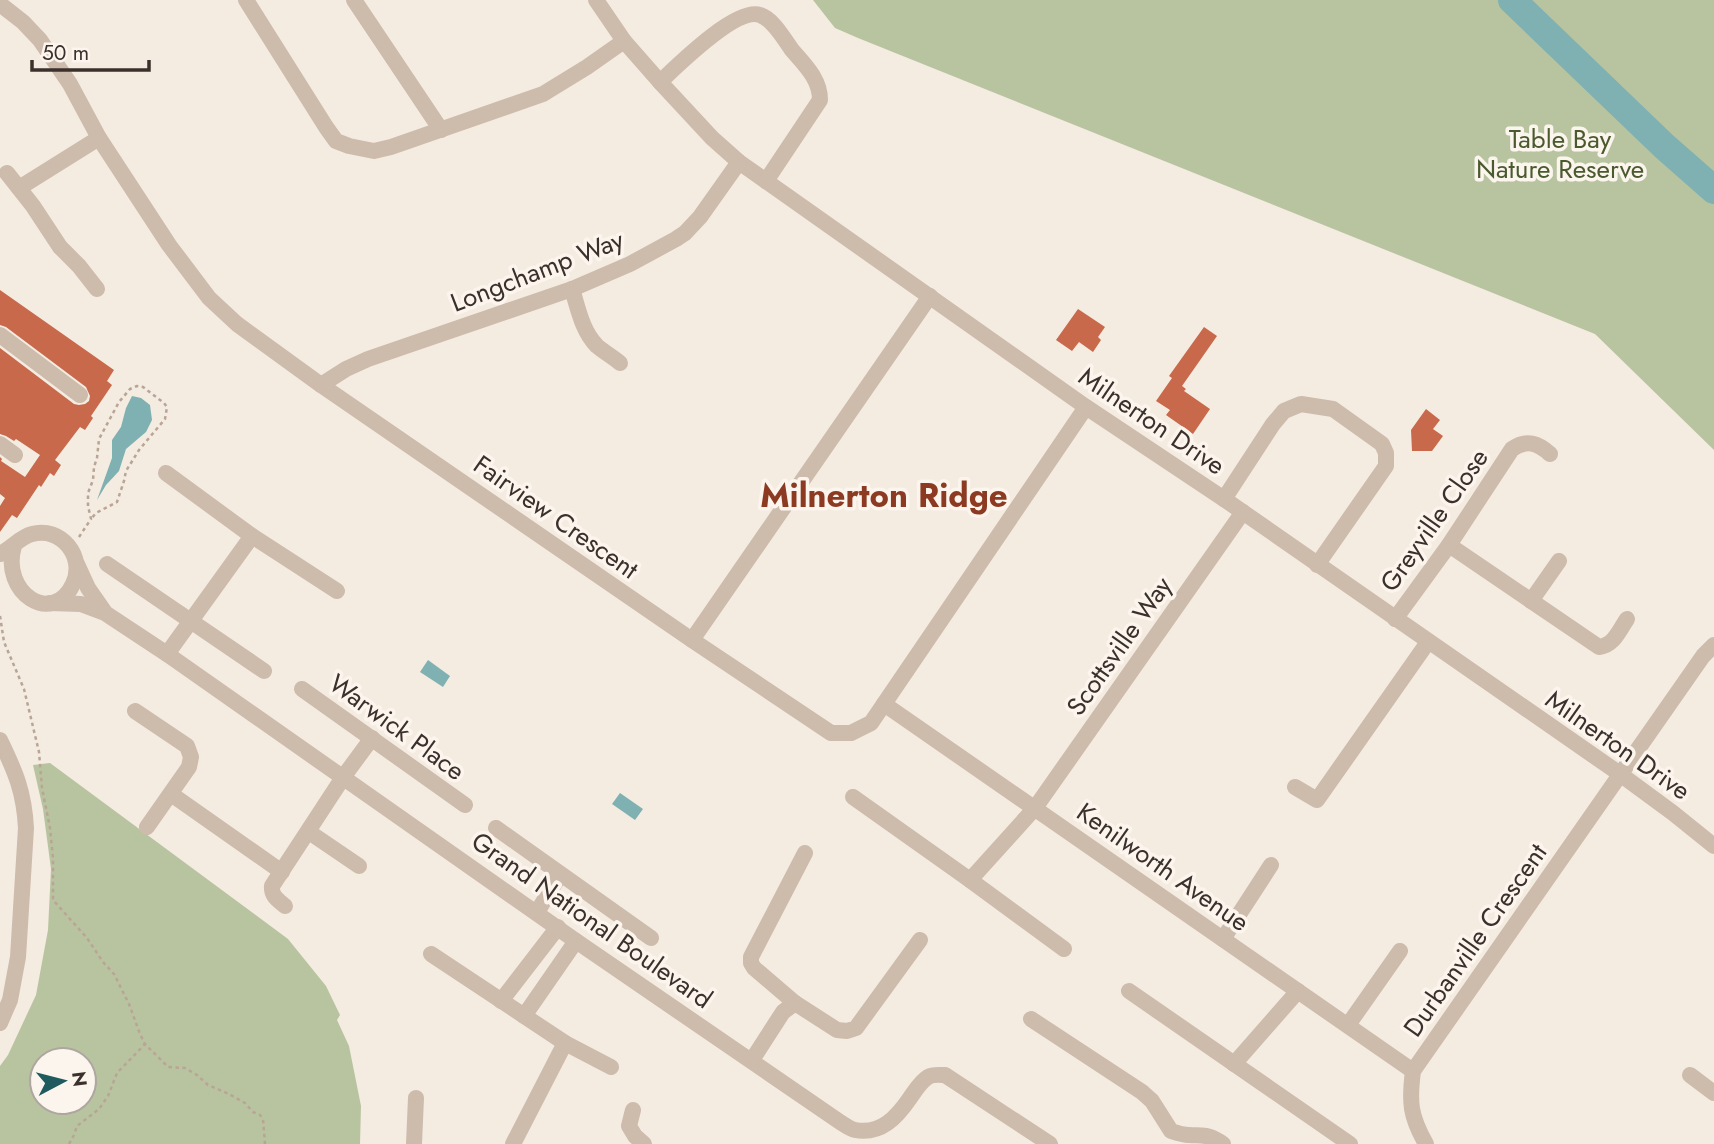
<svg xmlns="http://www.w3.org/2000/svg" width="1714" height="1144" viewBox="0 0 1714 1144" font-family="Jost,sans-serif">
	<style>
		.green { fill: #b8c4a0; fill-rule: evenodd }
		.water { fill: #7fb0b2 }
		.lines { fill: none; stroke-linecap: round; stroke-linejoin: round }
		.river { stroke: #7fb0b2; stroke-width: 28 }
		.building { fill: #c8694b }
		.path { stroke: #b9a596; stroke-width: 2.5; stroke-dasharray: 3.5 3.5; stroke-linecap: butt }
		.minor { stroke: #cdbbac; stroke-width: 16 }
		.labels { text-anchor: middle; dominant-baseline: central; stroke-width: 7; stroke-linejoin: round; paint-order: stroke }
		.park-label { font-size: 26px; fill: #4a5a2e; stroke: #fbf5ee }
		.street-label { font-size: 26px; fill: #3b302b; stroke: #fbf5ee }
		.district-label { font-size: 33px; font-weight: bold; fill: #8c3b22; stroke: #fbf5ee }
	</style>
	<rect width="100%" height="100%" fill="#f4ebe1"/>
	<!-- green -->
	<g class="green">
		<path d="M813 0H1714V450L1595 334 858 38 835 28Z"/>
		<path d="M50 763 288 939 326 986 340 1015 337 1020 349 1046 361 1106 360 1144H0V1066L8 1055 36 995 48 930 51 869 43 809 33 765ZM42 1060H84V1102H42Z"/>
	</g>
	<!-- water -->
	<g class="water">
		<path d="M132 396 141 398 150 405 152 420 146 432 126 449 119 471 106 485 97 500 112 458V440L121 427 126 408Z"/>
		<path d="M428 660 450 676 443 687 420 672Z"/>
		<path d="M620 793 643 809 635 820 612 804Z"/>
	</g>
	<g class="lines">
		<!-- river -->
		<path class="river" d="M1512 0 1664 146 1714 190"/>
	</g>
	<!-- building -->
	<g class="building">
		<path d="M0 290 114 370 107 381 112 385 91 416 93 418 85 430 80 427 55 460 61 465 54 476 50 473 41 487 39 485 17 518 12 515 0 532V506L5 498 0 494V457L2 459 1 461 25 477 40 455 16 439 14 441 6 436 0 434V348L74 404 79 405 85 404 89 401 90 396 86 387 6 327 0 325Z"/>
		<path d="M1078 309 1105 327 1098 337 1101 340 1093 352 1079 342 1072 351 1056 340Z"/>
		<path d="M1204 327 1217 336 1182 386 1186 389 1184 391 1210 409 1193 434 1166 415 1170 410 1156 401 1172 378 1169 376Z"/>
		<path d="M1426 409 1440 420 1433 429 1443 436 1432 451H1412L1411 430Z"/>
	</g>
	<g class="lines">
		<!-- path -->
		<g class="path">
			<path d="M79 537 91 519 88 506V493L93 480 94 467 97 458 99 439 119 402 130 389 137 386 143 387 164 403 167 407 165 419 139 450 126 471 124 481 117 502 96 513 91 519"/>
			<path d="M0 616 4 642 24 689 39 752 42 788 50 828 53 858V900L87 938 103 962 114 974 129 1004 140 1034 145 1044 168 1067 185 1068 197 1075 208 1085 229 1094 245 1103 253 1112 260 1115 263 1119 265 1144"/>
			<path d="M69 1144 74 1135 77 1126 99 1109 108 1096 117 1073 145 1044"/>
		</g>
		<!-- minor -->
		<g class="minor">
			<path d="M246 0 326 127 336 141 349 146 374 151 391 147 543 94 587 67 624 41"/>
			<path d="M354 0 441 130"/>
			<path d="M596 0 624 41 660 82 712 138 739 162 1086 407 1224 499 1620 774 1673 813 1714 846"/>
			<path d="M0 4 23 22 40 40 70 84 99 138 169 245 209 298 237 324 321 385 692 640 831 733H851L871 723 1086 407"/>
			<path d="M660 82C677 66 736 7 760 15 773 19 784 39 792 50 805 65 820 79 820 100L766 181"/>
			<path d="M7 173 33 206 60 247 79 266 97 289"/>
			<path d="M19 188 99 138"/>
			<path d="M572 289C578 308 582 331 597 346 604 352 613 357 620 363"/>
			<path d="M0 335 80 395"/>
			<path d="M321 385 346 369 368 359 572 289 630 264 676 239 685 233 700 217 739 162"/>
			<path d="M0 444 15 455"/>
			<path d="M166 473 252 536 337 591"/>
			<path d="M1224 499 1273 424 1284 411 1301 404 1333 409 1382 444 1386 453V466L1317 565"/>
			<path d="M1449 545 1599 647C1614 645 1619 631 1627 619"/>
			<path d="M0 554C12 548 20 537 32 534 61 526 86 557 73 584 53 627 0 593 14 546"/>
			<path d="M77 564 88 588 104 611"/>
			<path d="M107 564 264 671"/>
			<path d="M1531 601 1559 561"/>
			<path d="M50 603 81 604 105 613 167 654 576 941 840 1122C845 1125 850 1129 855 1130 881 1135 897 1117 910 1098 915 1091 920 1082 928 1077 933 1074 939 1075 945 1075L1050 1144"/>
			<path d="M1395 619 1449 545 1512 449C1527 439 1538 443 1550 454"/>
			<path d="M692 640 930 296"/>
			<path d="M167 654 252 536"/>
			<path d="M302 689 465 805"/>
			<path d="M884 704 1413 1071"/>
			<path d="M135 711 187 746 191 757 189 767 147 827"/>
			<path d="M0 740C16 773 24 792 26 828L18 957 10 1000 0 1023"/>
			<path d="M1295 787 1317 800 1428 642"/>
			<path d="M171 794 282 872"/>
			<path d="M853 797 970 880"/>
			<path d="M496 828 651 938"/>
			<path d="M309 832 359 866"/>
			<path d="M805 853 751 957V963L754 968 795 1003 837 1030 847 1031 856 1028 920 940"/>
			<path d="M285 906C278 900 271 896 272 886L344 776 372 738"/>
			<path d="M537 912 560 875"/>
			<path d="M1223 939 1271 865"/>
			<path d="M1064 949 970 880 1035 808 1243 512"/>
			<path d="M431 954 565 1043 513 1144"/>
			<path d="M1129 991 1350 1144"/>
			<path d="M501 1001 558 927"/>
			<path d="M524 1016 576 941"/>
			<path d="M1031 1019 1142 1092 1152 1101 1171 1131C1177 1133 1183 1135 1189 1135 1204 1136 1209 1134 1223 1144"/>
			<path d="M1348 1025 1400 951"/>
			<path d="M565 1043 611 1067"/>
			<path d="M752 1060 783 1012 795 1003"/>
			<path d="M1234 1064 1298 991"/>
			<path d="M1690 1075 1714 1093"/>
			<path d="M633 1110 629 1126 635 1136 644 1144"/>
			<path d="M414 1144 416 1098"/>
			<path d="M1426 1144C1410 1116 1409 1102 1413 1071L1703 656 1714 645"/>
		</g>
	</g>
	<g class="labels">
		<!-- park labels -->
		<g class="park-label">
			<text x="1560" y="139">Table Bay<tspan x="1560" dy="30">Nature Reserve</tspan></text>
		</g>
		<!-- street labels -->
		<g class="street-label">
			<text transform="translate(537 271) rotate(-21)">Longchamp Way</text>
			<text transform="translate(1152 421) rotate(34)">Milnerton Drive</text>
			<text transform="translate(556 517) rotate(35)">Fairview Crescent</text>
			<text transform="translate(1434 520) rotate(-55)">Greyville Close</text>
			<text transform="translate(1119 646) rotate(-55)">Scottsville Way</text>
			<text transform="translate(397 727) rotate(36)">Warwick Place</text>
			<text transform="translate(1618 745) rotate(35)">Milnerton Drive</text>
			<text transform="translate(1163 867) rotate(35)">Kenilworth Avenue</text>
			<text transform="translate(592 920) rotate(35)">Grand National Boulevard</text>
			<text transform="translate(1475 940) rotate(-55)">Durbanville Crescent</text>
		</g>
		<!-- district labels -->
		<g class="district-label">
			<text x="884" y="495">Milnerton Ridge</text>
		</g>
	</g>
	<!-- north arrow -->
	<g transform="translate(63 1081) rotate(83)"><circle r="33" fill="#fbf5ee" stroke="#aea6a0" stroke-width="2"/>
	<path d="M0-5L12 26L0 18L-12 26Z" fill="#1f5a5e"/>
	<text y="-10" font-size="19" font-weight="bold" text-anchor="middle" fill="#3b302b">N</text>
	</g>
	<!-- scale -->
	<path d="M32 60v10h117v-10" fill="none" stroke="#3b302b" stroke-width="3.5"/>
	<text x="42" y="60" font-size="21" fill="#3b302b" stroke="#fbf5ee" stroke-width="5" paint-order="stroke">50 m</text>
</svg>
